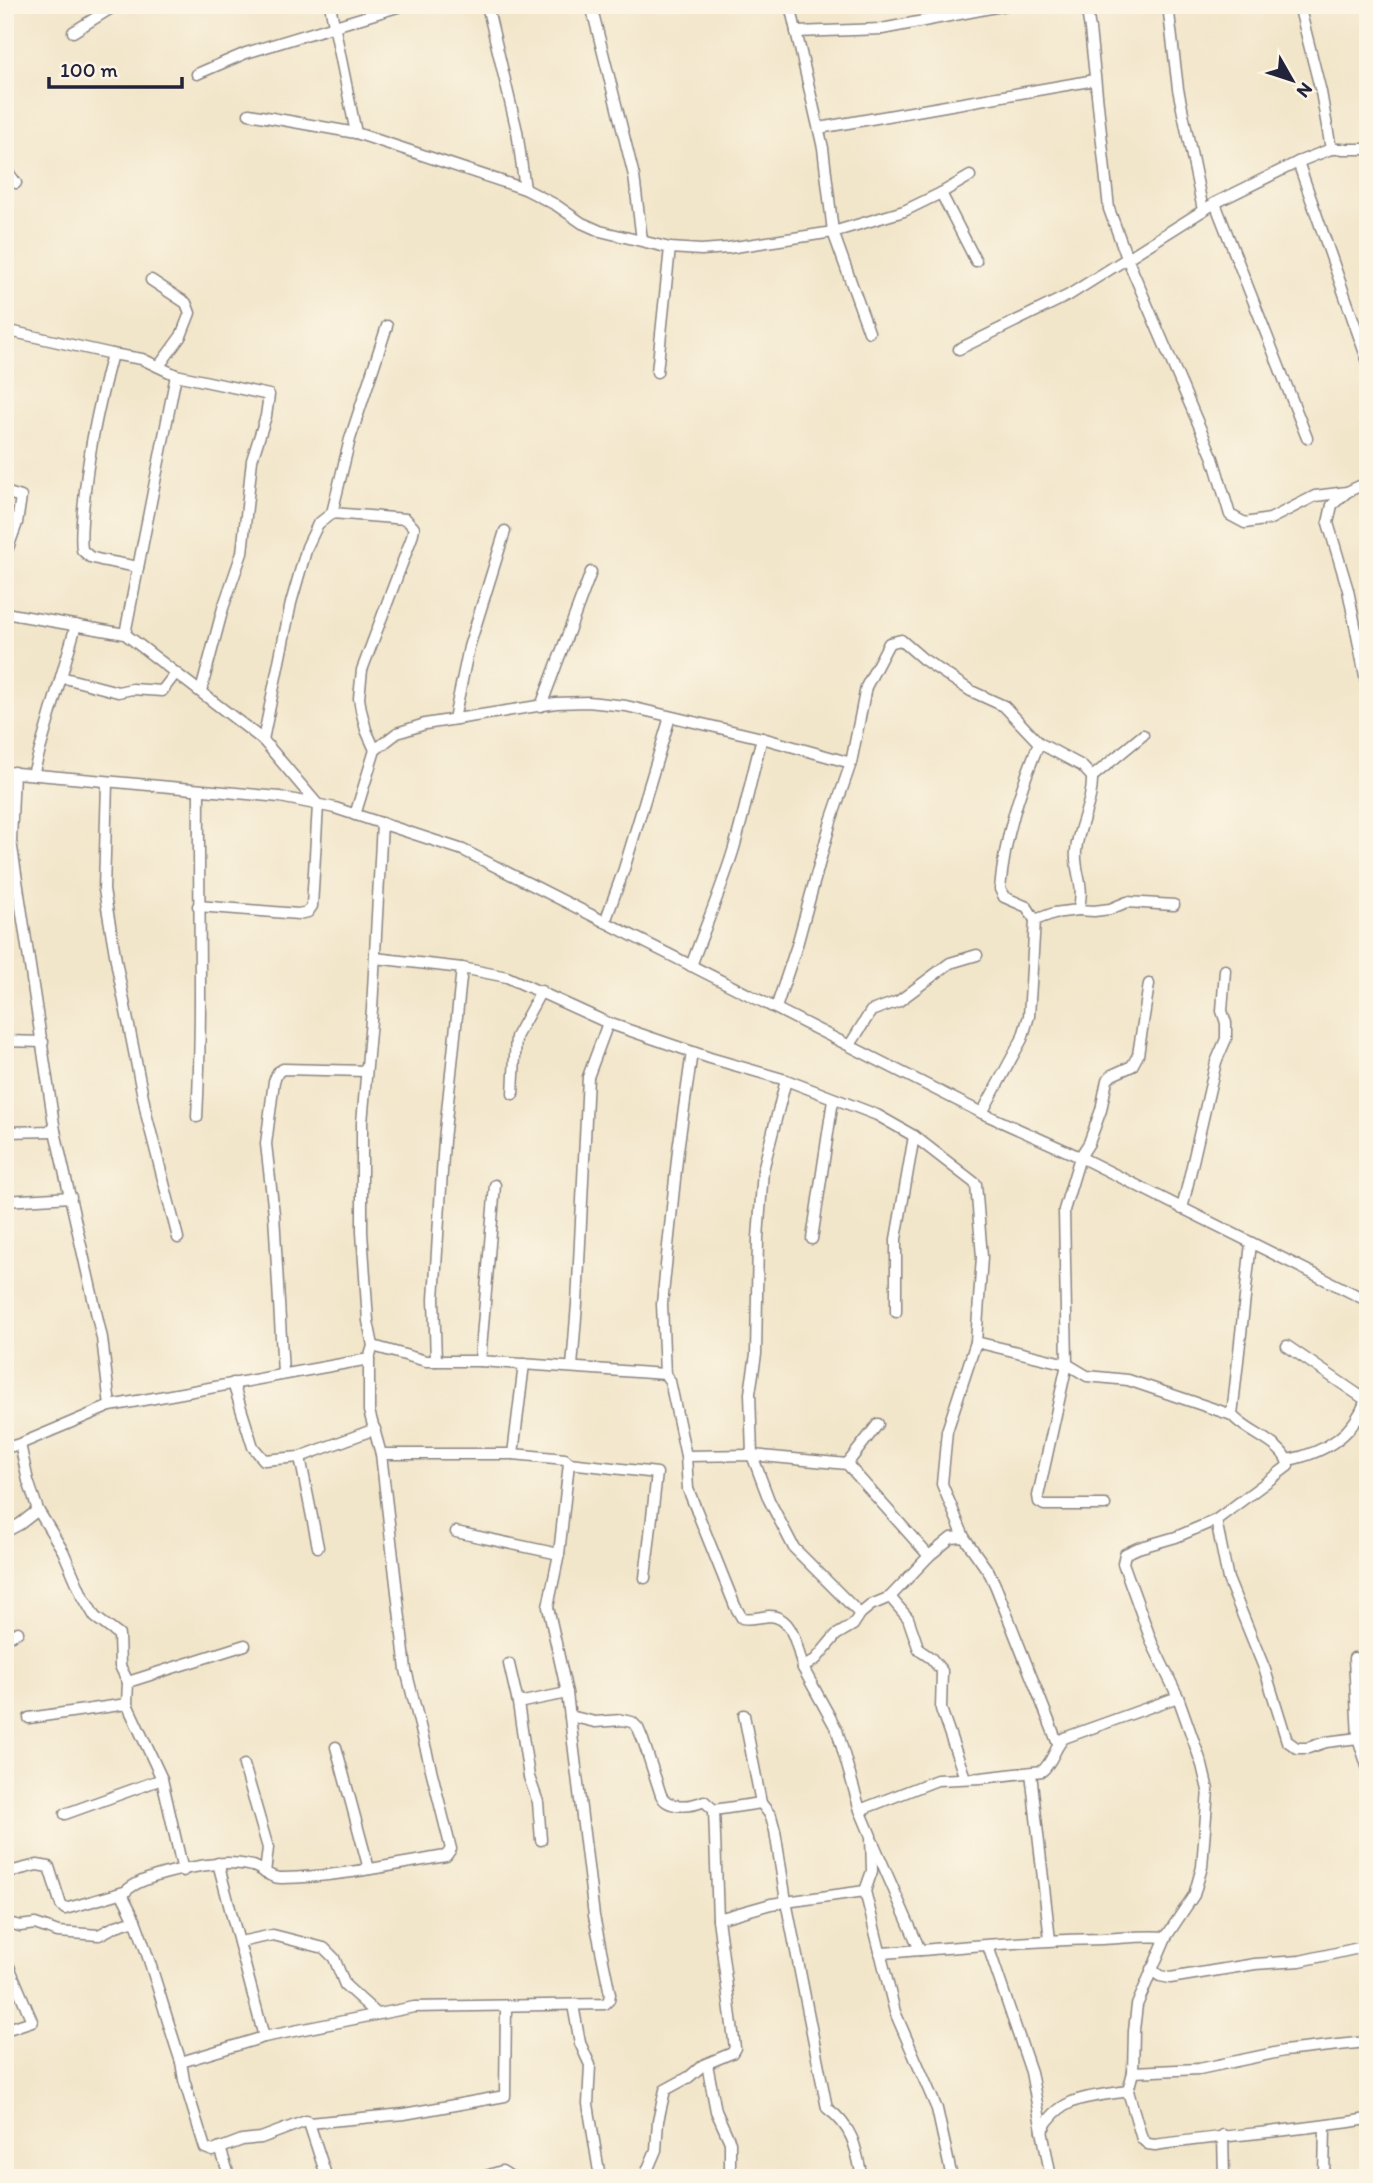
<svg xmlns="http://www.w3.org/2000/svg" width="1373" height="2183" viewBox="0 0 1373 2183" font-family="Itim,sans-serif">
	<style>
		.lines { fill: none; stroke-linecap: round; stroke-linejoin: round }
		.minor-casing { stroke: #8a8482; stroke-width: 13 }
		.minor { stroke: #fff; stroke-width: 10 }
	</style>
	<rect width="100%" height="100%" fill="#fcf5e5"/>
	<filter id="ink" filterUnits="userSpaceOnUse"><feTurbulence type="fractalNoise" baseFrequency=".0143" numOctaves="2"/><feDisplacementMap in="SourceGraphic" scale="14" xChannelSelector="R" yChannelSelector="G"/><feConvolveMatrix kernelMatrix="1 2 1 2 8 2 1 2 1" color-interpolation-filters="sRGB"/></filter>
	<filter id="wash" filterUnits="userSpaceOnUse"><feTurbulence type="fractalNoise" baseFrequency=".00686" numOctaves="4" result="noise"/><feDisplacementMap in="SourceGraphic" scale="28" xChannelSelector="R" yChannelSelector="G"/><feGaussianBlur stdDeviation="1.57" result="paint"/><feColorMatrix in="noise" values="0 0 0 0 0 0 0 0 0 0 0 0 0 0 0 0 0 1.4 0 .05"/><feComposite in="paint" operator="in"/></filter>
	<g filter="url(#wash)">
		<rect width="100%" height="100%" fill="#f2e6ca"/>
	</g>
	<g filter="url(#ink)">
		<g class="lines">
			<defs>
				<g id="minor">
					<path d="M330 5 356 133"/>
					<path d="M487 5 517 131 525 189"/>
					<path d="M591 5 634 176 642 240"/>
					<path d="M790 5 823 148 833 232 869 332"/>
					<path d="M1086 5 1090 29 1109 209 1127 258 1213 458 1230 515 1245 523 1270 519 1315 496 1347 492"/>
					<path d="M1168 5 1178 89 1203 210"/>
					<path d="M1299 5 1321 92 1331 149"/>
					<path d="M73 32 116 5"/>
					<path d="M796 32 882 29 1006 5"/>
					<path d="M197 74 246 53 404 5"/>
					<path d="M249 114 356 133 525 189 556 205 582 223 600 231 670 248 701 250 728 248 833 232 904 211 941 193 970 176"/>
					<path d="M819 128 1095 80"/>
					<path d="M1298 162 1368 362"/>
					<path d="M5 168 16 183"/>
					<path d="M941 193 976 261"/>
					<path d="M1215 203 1307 438"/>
					<path d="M151 280 186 303 190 313 181 336 159 366"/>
					<path d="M5 330 112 354 142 359 176 375 269 395 266 416 252 460 242 553 223 608 201 691"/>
					<path d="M959 349 1069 295 1215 203 1298 162 1331 149H1368"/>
					<path d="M112 354C99 403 88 451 84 501 82 518 80 534 82 550L90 557 101 560 138 567"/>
					<path d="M657 372 670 248"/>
					<path d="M1368 482 1347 492 1332 505 1328 523 1348 590 1368 691"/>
					<path d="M5 492 21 497 17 523 5 556"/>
					<path d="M332 513 350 439 387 326"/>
					<path d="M5 613 125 634 263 740 318 805 312 906 308 912 298 914 198 906"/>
					<path d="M125 634 176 375"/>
					<path d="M61 677 118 692 132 689 162 691 175 674"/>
					<path d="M541 706 591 572"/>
					<path d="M454 719 469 647 505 531"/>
					<path d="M263 740 291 603 307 547 318 524 332 513 406 519 414 528 412 537 362 670 359 698 361 710 366 730 375 750"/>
					<path d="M5 772 280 797 335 808 463 850 982 1113 1080 1157 1368 1301"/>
					<path d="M14 772 11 841 55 1131 102 1338 110 1406"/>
					<path d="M33 774 76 625"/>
					<path d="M1092 777 1143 735"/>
					<path d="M107 782 104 890 117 966 147 1117 178 1238"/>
					<path d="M355 815 375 750 397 733 425 724 556 703 588 702 626 706 762 738 851 763"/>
					<path d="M1078 910 1094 911 1110 909 1127 902 1174 905"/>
					<path d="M1035 920 1027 907 1004 897 1000 889C1005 836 1019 792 1039 743"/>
					<path d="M605 922 624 869 670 717"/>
					<path d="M375 958 462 968 507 977 608 1023 710 1058 786 1080 877 1115 914 1136 976 1184 982 1257 976 1342 947 1431 942 1484 964 1537 990 1574 996 1587 1058 1744"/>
					<path d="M691 966C705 927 722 888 734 848 745 811 752 774 762 738"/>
					<path d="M776 1008 797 945 831 821 851 763 866 687 889 643 901 640 923 659 971 691 1004 706 1039 743 1082 766 1092 777C1093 803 1078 825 1076 851 1074 873 1086 885 1078 910L1054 913 1035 920 1029 1016 1022 1039 982 1113"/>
					<path d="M5 1041 43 1042"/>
					<path d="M850 1045 871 1011 899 1001 950 963 977 955"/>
					<path d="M692 1052 678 1150 662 1304 665 1374 670 1381 686 1456 688 1489 735 1606 742 1618C752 1620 760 1617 769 1616 794 1616 797 1649 803 1668"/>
					<path d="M786 1080 763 1170 758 1238 756 1354 750 1393 752 1455 769 1500 794 1548 860 1614"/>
					<path d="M513 1094 516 1037 541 991"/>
					<path d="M197 1117C203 1008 198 899 199 791"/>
					<path d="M5 1132 55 1131"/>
					<path d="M5 1201 71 1197"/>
					<path d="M1182 1209 1216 1062 1226 1039V1023L1222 1011 1225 970"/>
					<path d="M812 1239 833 1100"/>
					<path d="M1251 1243 1232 1415C1246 1433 1287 1444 1288 1466L1216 1520 1176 1537 1138 1548 1125 1554 1123 1563 1152 1643 1178 1697 1202 1765 1208 1790 1202 1867 1194 1895 1166 1937 1137 2005 1134 2030 1133 2072 1128 2091 1142 2139 1148 2144 1155 2145C1226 2135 1297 2131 1368 2119"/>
					<path d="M896 1312V1239L914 1136"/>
					<path d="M976 1342 1067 1364 1087 1376 1128 1380 1232 1415"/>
					<path d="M373 1346 426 1361H480L665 1374"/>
					<path d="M1287 1346 1366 1400C1353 1436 1324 1453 1288 1460"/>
					<path d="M436 1361 434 1299 444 1140 462 968"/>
					<path d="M480 1361 495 1185"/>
					<path d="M572 1367 577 1304 588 1077 608 1023"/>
					<path d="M283 1373 274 1214 266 1144 274 1081 278 1072 283 1069 366 1071"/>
					<path d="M233 1383 253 1447 264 1460 300 1457 375 1429"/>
					<path d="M20 1444 28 1481 38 1510 63 1551 82 1595 95 1617 119 1635 120 1666 128 1682 127 1704 162 1779 183 1871"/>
					<path d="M5 1448 20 1444 110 1406 369 1359"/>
					<path d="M513 1454 524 1364"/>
					<path d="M686 1456 752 1455 847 1464 929 1556"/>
					<path d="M300 1457 318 1547"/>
					<path d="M569 1463 657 1473 645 1578"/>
					<path d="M847 1464 878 1424"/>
					<path d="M1105 1505H1044L1039 1502 1038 1496 1067 1364 1064 1210 1080 1157 1089 1143 1101 1110 1107 1080 1112 1075 1132 1066 1138 1055 1149 984"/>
					<path d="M1216 1520 1228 1579 1265 1670 1287 1741 1297 1748H1308L1326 1742 1358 1738"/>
					<path d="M5 1532 20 1524 38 1510"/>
					<path d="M456 1532 559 1554"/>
					<path d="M890 1597 908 1618 919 1650 931 1658 942 1671 941 1709 965 1778"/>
					<path d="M5 1638 18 1632"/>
					<path d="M1354 1658 1358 1738 1368 1769"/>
					<path d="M509 1664 518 1703"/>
					<path d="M128 1682 245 1645"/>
					<path d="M744 1715 761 1803 771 1816 775 1831 786 1901 827 2108C853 2127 856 2147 862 2178"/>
					<path d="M570 1716 595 1722 622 1720 632 1722 638 1728 643 1740 661 1795C667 1809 691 1807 704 1801L714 1810 761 1803"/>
					<path d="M29 1718 127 1704"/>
					<path d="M336 1747 369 1869"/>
					<path d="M244 1765 268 1848 265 1873"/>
					<path d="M1031 1773 1050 1940"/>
					<path d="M860 1810 937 1780 981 1778 1042 1771C1053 1762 1054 1748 1064 1738L1178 1697"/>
					<path d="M65 1814 162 1779"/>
					<path d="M541 1840 538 1802 529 1777 518 1703 567 1693"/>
					<path d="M873 1842 920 1950"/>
					<path d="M218 1863 264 2037 414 2007 605 2004 609 2000 610 1994 594 1916 567 1693 548 1607 559 1554 569 1463 565 1459 513 1454H381"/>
					<path d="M5 1873 37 1865 49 1867 61 1905 65 1909 124 1892"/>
					<path d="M718 1919 771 1904 865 1891"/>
					<path d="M135 1920C153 1967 165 2015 181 2062"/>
					<path d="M5 1922 20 1926 35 1924 58 1932 99 1935 116 1926 135 1920 123 1896C130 1877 196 1866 216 1864 227 1862 243 1864 253 1866 263 1869 271 1879 282 1878 337 1877 392 1865 446 1856L451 1849 406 1670 381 1454 369 1411V1359L373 1346 368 1321 362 1232V1123L372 1009 382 823"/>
					<path d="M240 1942 273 1935 324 1948 334 1958 345 1985 376 2013"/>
					<path d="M988 1946 1031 2072 1051 2178"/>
					<path d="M880 1953C954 1948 1028 1940 1102 1939 1124 1938 1144 1935 1166 1937"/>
					<path d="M5 1957 32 2021 5 2030"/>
					<path d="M1151 1969 1160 1976 1170 1978 1255 1964 1300 1961 1368 1946"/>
					<path d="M573 2005 580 2043 590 2065 588 2104 600 2178"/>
					<path d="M264 2037 181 2062 184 2080 205 2148 213 2151 242 2140 261 2138 306 2121 309 2123 327 2178"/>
					<path d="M707 2064 716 2111 730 2142V2178"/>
					<path d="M1133 2072 1199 2069 1284 2051 1366 2042"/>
					<path d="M309 2123 404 2114 505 2096 506 2006"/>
					<path d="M1042 2131C1059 2095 1093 2097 1128 2091"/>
					<path d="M1223 2135 1224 2178"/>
					<path d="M220 2148 230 2178"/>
					<path d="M480 2178 502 2171 513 2178"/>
					<path d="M644 2178 656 2150 658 2121 665 2090 689 2077 703 2065 732 2053 735 2048 718 1919 714 1810"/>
					<path d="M952 2178 937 2109 895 2012 865 1891 872 1871 871 1836 860 1810 837 1730 803 1668 816 1659 836 1635 853 1625 860 1614 871 1605 890 1597 929 1556 951 1538 964 1537"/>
					<path d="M1324 2178 1325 2126"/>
				</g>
			</defs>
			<!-- minor casing -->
			<use href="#minor" class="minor-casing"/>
			<!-- minor -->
			<use href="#minor" class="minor"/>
		</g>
	</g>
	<!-- margin -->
	<rect width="1373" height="2183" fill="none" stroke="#fcf5e5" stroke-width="28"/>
	<!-- north arrow -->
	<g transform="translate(1292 80) rotate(129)" stroke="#fcf5e5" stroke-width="5" paint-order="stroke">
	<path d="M0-5L12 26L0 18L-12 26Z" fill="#22223b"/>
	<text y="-10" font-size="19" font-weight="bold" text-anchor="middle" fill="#22223b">N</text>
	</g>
	<!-- scale -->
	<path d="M49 77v10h133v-10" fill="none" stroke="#22223b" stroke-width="3.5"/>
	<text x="60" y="77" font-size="21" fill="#22223b" stroke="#fcf5e5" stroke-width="5" paint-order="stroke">100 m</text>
</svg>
